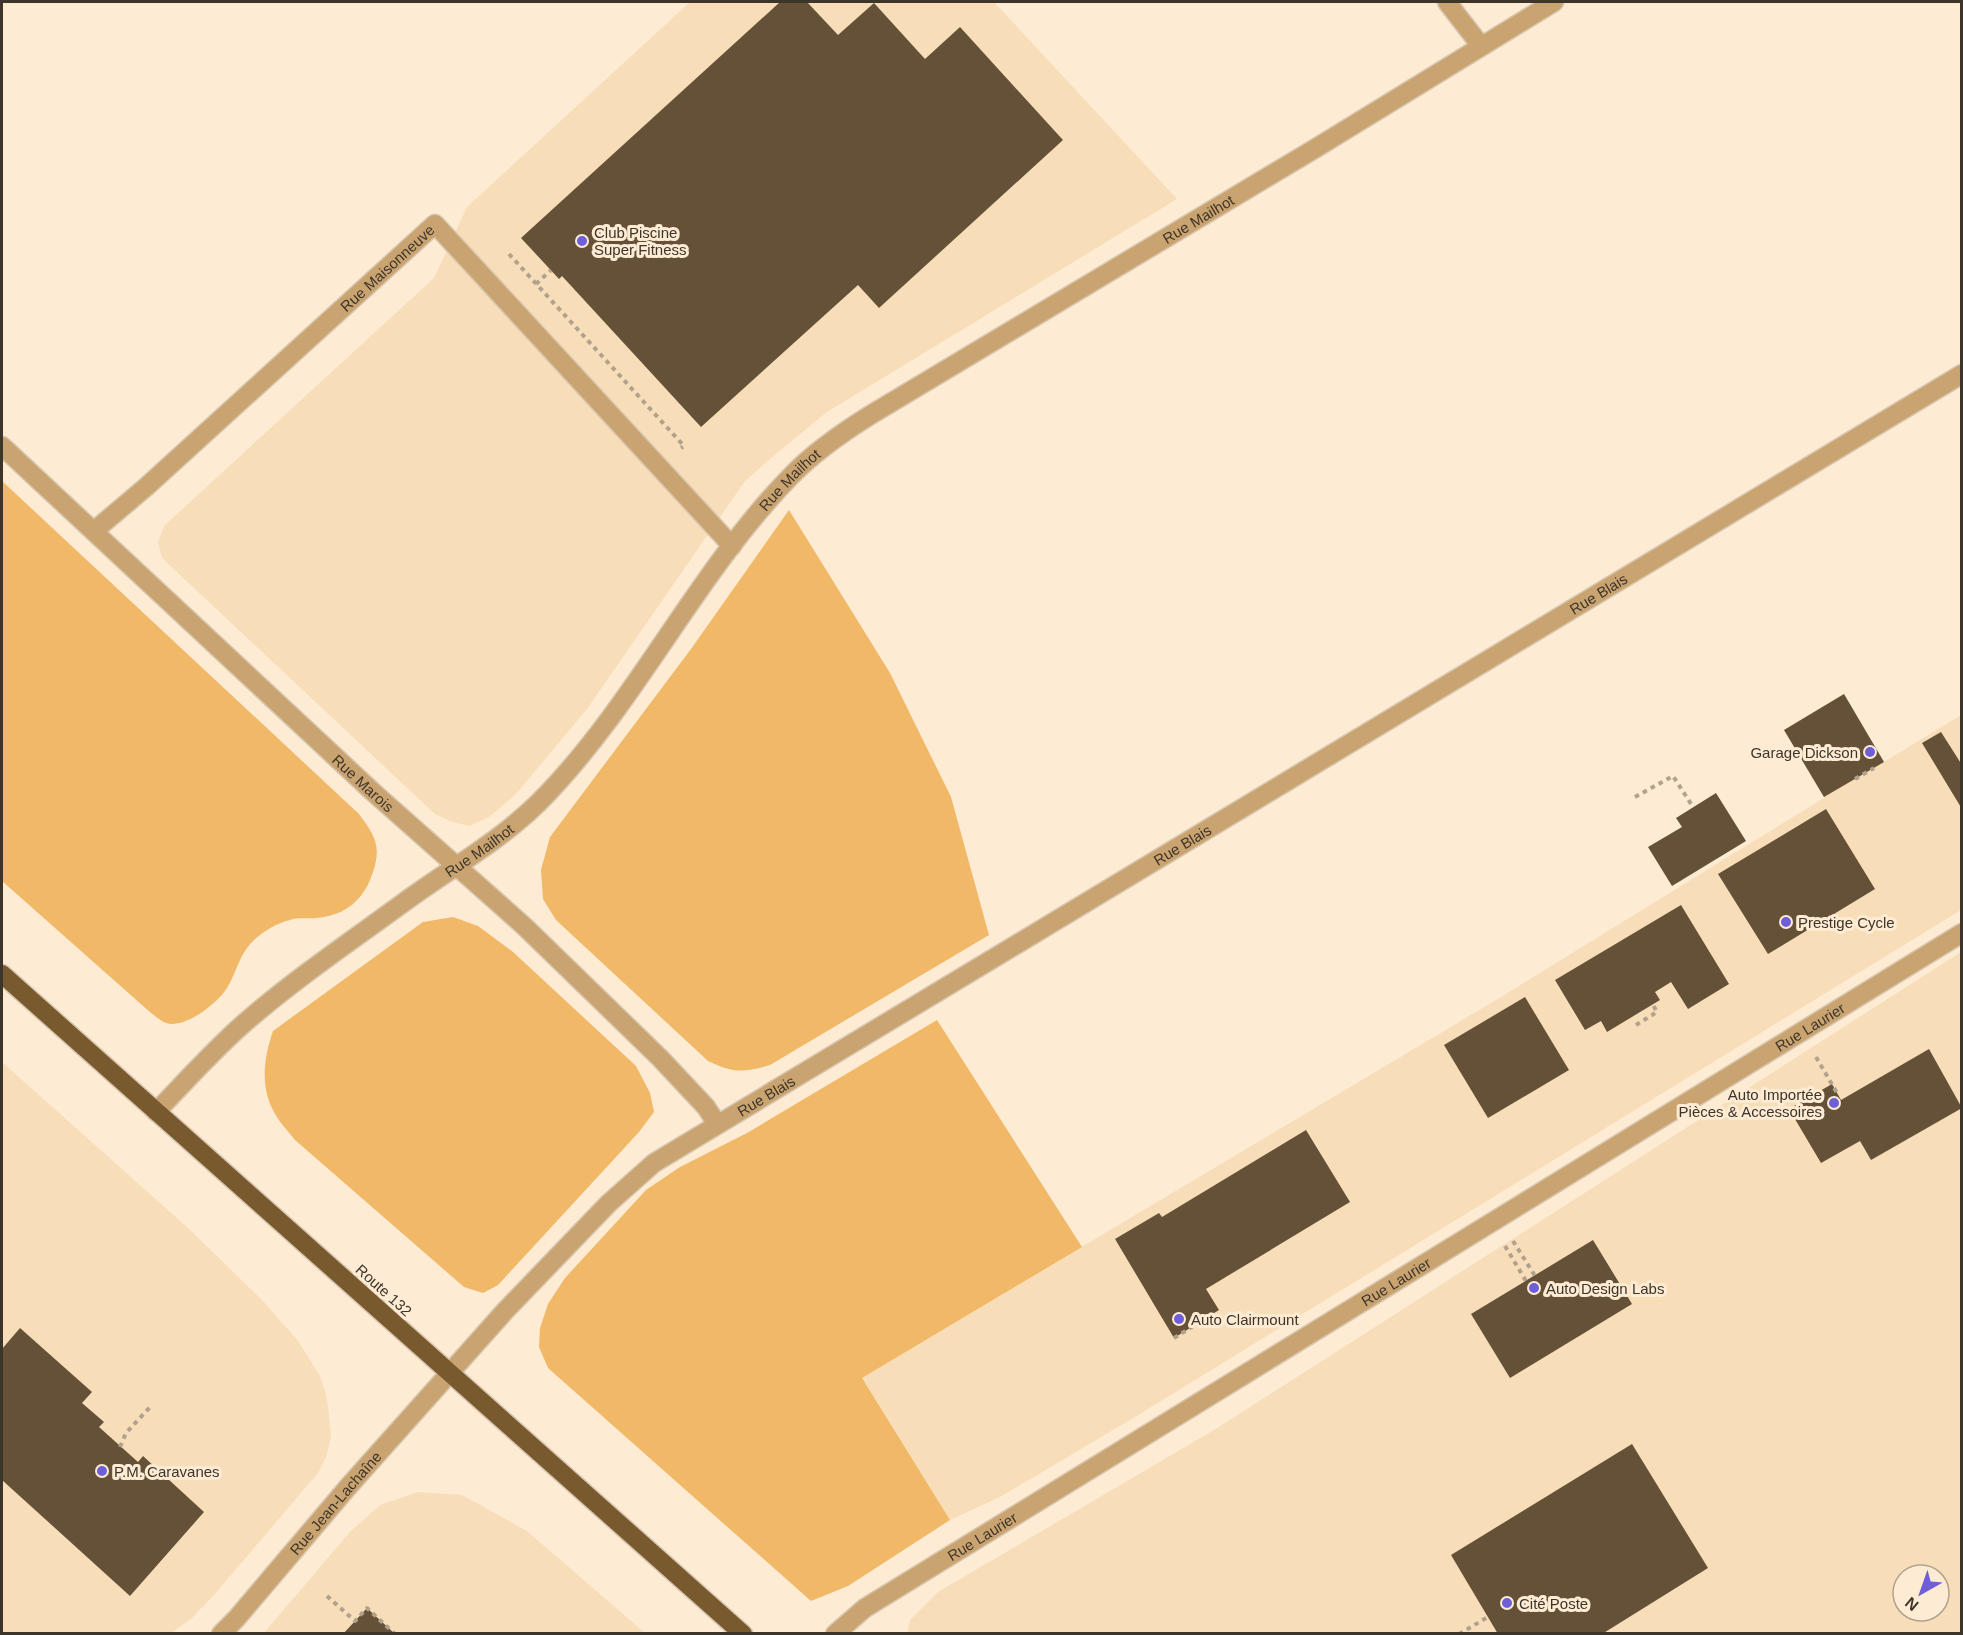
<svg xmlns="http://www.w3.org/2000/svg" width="1963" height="1635" viewBox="0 0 1963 1635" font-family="Helvetica,sans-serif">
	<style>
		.built { fill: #f8ddb9; fill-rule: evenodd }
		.green { fill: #f1b867 }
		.building { fill: #645138 }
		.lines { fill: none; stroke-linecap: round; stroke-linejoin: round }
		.street-casing { stroke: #d7c7b1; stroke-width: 21 }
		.highway-casing { stroke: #d7c7b1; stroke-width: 21 }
		.path { stroke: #b0a28f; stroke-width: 4; stroke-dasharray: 4.5 4.5; stroke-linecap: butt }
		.street { stroke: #caa470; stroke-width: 18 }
		.highway { stroke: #795a2e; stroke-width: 18 }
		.poi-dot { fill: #6e5ed8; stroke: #fdebd3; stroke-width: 2 }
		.labels { text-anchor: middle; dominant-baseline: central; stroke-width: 6; stroke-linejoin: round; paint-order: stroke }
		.street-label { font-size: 15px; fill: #3e352a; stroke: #fdebd3 }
		.poi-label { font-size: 15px; fill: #3e352a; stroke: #fdebd3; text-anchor: start }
	</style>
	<rect width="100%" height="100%" fill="#fdebd3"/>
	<!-- built -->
	<g class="built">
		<path d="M690 2H994L1177 199 827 412 771 458 745 481 587 709 515 795 489 817 470 826 452 822 435 814 162 558 158 542 164 526 434 278 467 207Z"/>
		<path d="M1844 694 1884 762 1961 715V910L1130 1420 1000 1497 950 1520 862 1378 1501 997 1824 798 1784 730Z"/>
		<path d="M1961 952V1633L907 1634 910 1620 938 1592 1214 1430ZM1903 1575H1939V1611H1903Z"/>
		<path d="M2 1062 188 1228 263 1301 298 1341 320 1376 327 1398 331 1437 326 1457 318 1473 213 1596 191 1619 171 1633H2Z"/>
		<path d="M418 1492 462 1495 527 1531 645 1633 263 1634 350 1532 380 1505Z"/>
	</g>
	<!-- green -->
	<g class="green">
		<path d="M2 481 359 814C374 834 382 846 373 872 364 900 346 915 317 918 308 919 298 917 290 920 277 923 264 931 254 940 239 954 237 972 227 988 218 1003 185 1029 166 1023 161 1021 155 1016 151 1013L2 881Z"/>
		<path d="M789 510 890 673 951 797 989 935 770 1065C743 1073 733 1073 708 1061L556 920 543 899 541 870 550 837 691 649Z"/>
		<path d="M453 917 478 926 513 952 636 1066 650 1093 654 1112 639 1132 498 1285 483 1293 464 1287 295 1140C288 1131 278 1121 273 1110 260 1085 264 1057 273 1031L423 922Z"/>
		<path d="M937 1020 1082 1247 862 1378 950 1520 848 1586 811 1601 548 1368 539 1347 540 1328 548 1304 565 1278 646 1190 680 1167 747 1133Z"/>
	</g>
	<!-- building -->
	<g class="building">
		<path d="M780 2H807L838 35 874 3 925 59 960 27 1063 140 879 308 858 285 701 427 562 276 559 279 521 238Z"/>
		<path d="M1844 694 1884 762 1824 797 1784 730Z"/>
		<path d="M1941 732 1962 765V809L1922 743Z"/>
		<path d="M1716 793 1746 841 1672 886 1648 847 1682 827 1676 818Z"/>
		<path d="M1826 809 1875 889 1768 954 1718 874Z"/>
		<path d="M1681 905 1729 984 1688 1009 1671 982 1655 992 1660 1000 1607 1032 1601 1021 1585 1030 1555 980Z"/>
		<path d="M1525 997 1569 1070 1488 1118 1444 1045Z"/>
		<path d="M1929 1049 1962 1108 1871 1160 1860 1141 1821 1163 1789 1109 1832 1084 1841 1100Z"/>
		<path d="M1306 1130 1350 1202 1206 1289 1219 1310 1174 1338 1115 1239 1159 1213 1162 1217Z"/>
		<path d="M1593 1240 1632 1304 1510 1378 1471 1314Z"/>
		<path d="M20 1328 92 1392 82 1403 104 1422 99 1427 138 1462 143 1456 204 1512 130 1596 2 1480V1349Z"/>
		<path d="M1632 1444 1708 1568 1602 1634H1498L1451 1555Z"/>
		<path d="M367 1608 395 1634H343Z"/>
	</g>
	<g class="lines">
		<defs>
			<g id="street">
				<path d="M1447 2 1481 46"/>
				<path id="s1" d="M2 446 373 792 524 926 660 1058 706 1107 717 1124"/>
				<path id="s2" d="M94 531 146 487 435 224 732 546"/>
				<path id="s3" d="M156 1112C187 1080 216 1047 249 1019 298 977 351 941 403 903 452 867 506 838 548 793 640 696 698 571 791 476 815 451 843 432 872 414L1316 148 1554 2"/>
				<path id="s4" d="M221 1634 236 1619 348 1487 505 1311 609 1203 654 1163 1962 374"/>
				<path id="s5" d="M835 1634 865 1608 1962 933"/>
			</g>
			<path id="highway" d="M2 974 743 1634"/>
		</defs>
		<!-- street casing -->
		<use href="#street" class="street-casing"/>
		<!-- highway casing -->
		<use href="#highway" class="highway-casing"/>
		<!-- path -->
		<g class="path">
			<path d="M509 254 684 446 681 448"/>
			<path d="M536 284 551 270"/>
			<path d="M1855 779 1874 768"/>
			<path d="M1635 797 1673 776 1693 807"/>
			<path d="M1636 1025 1657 1012 1653 1005"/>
			<path d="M1816 1057 1837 1093"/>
			<path d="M1513 1241 1535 1276"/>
			<path d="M1505 1246 1526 1281"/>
			<path d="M1174 1338 1195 1325"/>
			<path d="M120 1447 126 1433 152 1405"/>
			<path d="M327 1596 355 1621 367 1608 395 1634"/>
			<path d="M1459 1634 1488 1617"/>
		</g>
		<!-- street -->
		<use href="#street" class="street"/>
		<!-- highway -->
		<use href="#highway" class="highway"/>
	</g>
	<!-- markers -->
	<g class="poi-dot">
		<circle cx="582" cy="241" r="6"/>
		<circle cx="1870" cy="752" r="6"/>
		<circle cx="1786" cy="922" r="6"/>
		<circle cx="1834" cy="1103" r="6"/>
		<circle cx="1534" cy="1288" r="6"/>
		<circle cx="1179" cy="1319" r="6"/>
		<circle cx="102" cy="1471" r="6"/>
		<circle cx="1507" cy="1603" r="6"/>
	</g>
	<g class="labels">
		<!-- street labels -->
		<g class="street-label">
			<text stroke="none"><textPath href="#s3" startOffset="1389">Rue Mailhot</textPath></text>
			<text stroke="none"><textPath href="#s2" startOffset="394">Rue Maisonneuve</textPath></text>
			<text stroke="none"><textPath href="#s3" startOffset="903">Rue Mailhot</textPath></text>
			<text stroke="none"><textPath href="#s4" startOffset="1743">Rue Blais</textPath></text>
			<text stroke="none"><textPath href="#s1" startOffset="494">Rue Marois</textPath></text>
			<text stroke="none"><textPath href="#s4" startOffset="1257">Rue Blais</textPath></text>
			<text stroke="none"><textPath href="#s3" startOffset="417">Rue Mailhot</textPath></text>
			<text stroke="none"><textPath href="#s5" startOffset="1149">Rue Laurier</textPath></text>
			<text stroke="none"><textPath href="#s4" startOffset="771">Rue Blais</textPath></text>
			<text stroke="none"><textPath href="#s5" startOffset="663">Rue Laurier</textPath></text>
			<text transform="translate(384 1290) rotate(42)">Route 132</text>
			<text stroke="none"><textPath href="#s4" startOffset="174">Rue Jean-Lachaîne</textPath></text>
			<text stroke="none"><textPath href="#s5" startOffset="177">Rue Laurier</textPath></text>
		</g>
		<!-- poi labels -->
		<g class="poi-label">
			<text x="594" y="232">Club Piscine<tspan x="594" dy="17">Super Fitness</tspan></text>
			<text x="1858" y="752" text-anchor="end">Garage Dickson</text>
			<text x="1798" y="922">Prestige Cycle</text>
			<text x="1822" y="1094" text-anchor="end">Auto Importée<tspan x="1822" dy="17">Pièces &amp; Accessoires</tspan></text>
			<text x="1546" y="1288">Auto Design Labs</text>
			<text x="1191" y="1319">Auto Clairmount</text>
			<text x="114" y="1471">P.M. Caravanes</text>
			<text x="1519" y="1603">Cité Poste</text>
		</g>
	</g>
	<!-- border -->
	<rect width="1963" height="1635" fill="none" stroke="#3e352a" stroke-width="6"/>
	<!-- north arrow -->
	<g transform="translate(1921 1593) rotate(220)"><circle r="28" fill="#fdebd3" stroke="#b1a28f" stroke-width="1.5"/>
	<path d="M0-4.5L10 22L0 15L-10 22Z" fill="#6e5ed8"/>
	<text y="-9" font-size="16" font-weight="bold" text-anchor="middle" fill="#3e352a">N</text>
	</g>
</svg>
